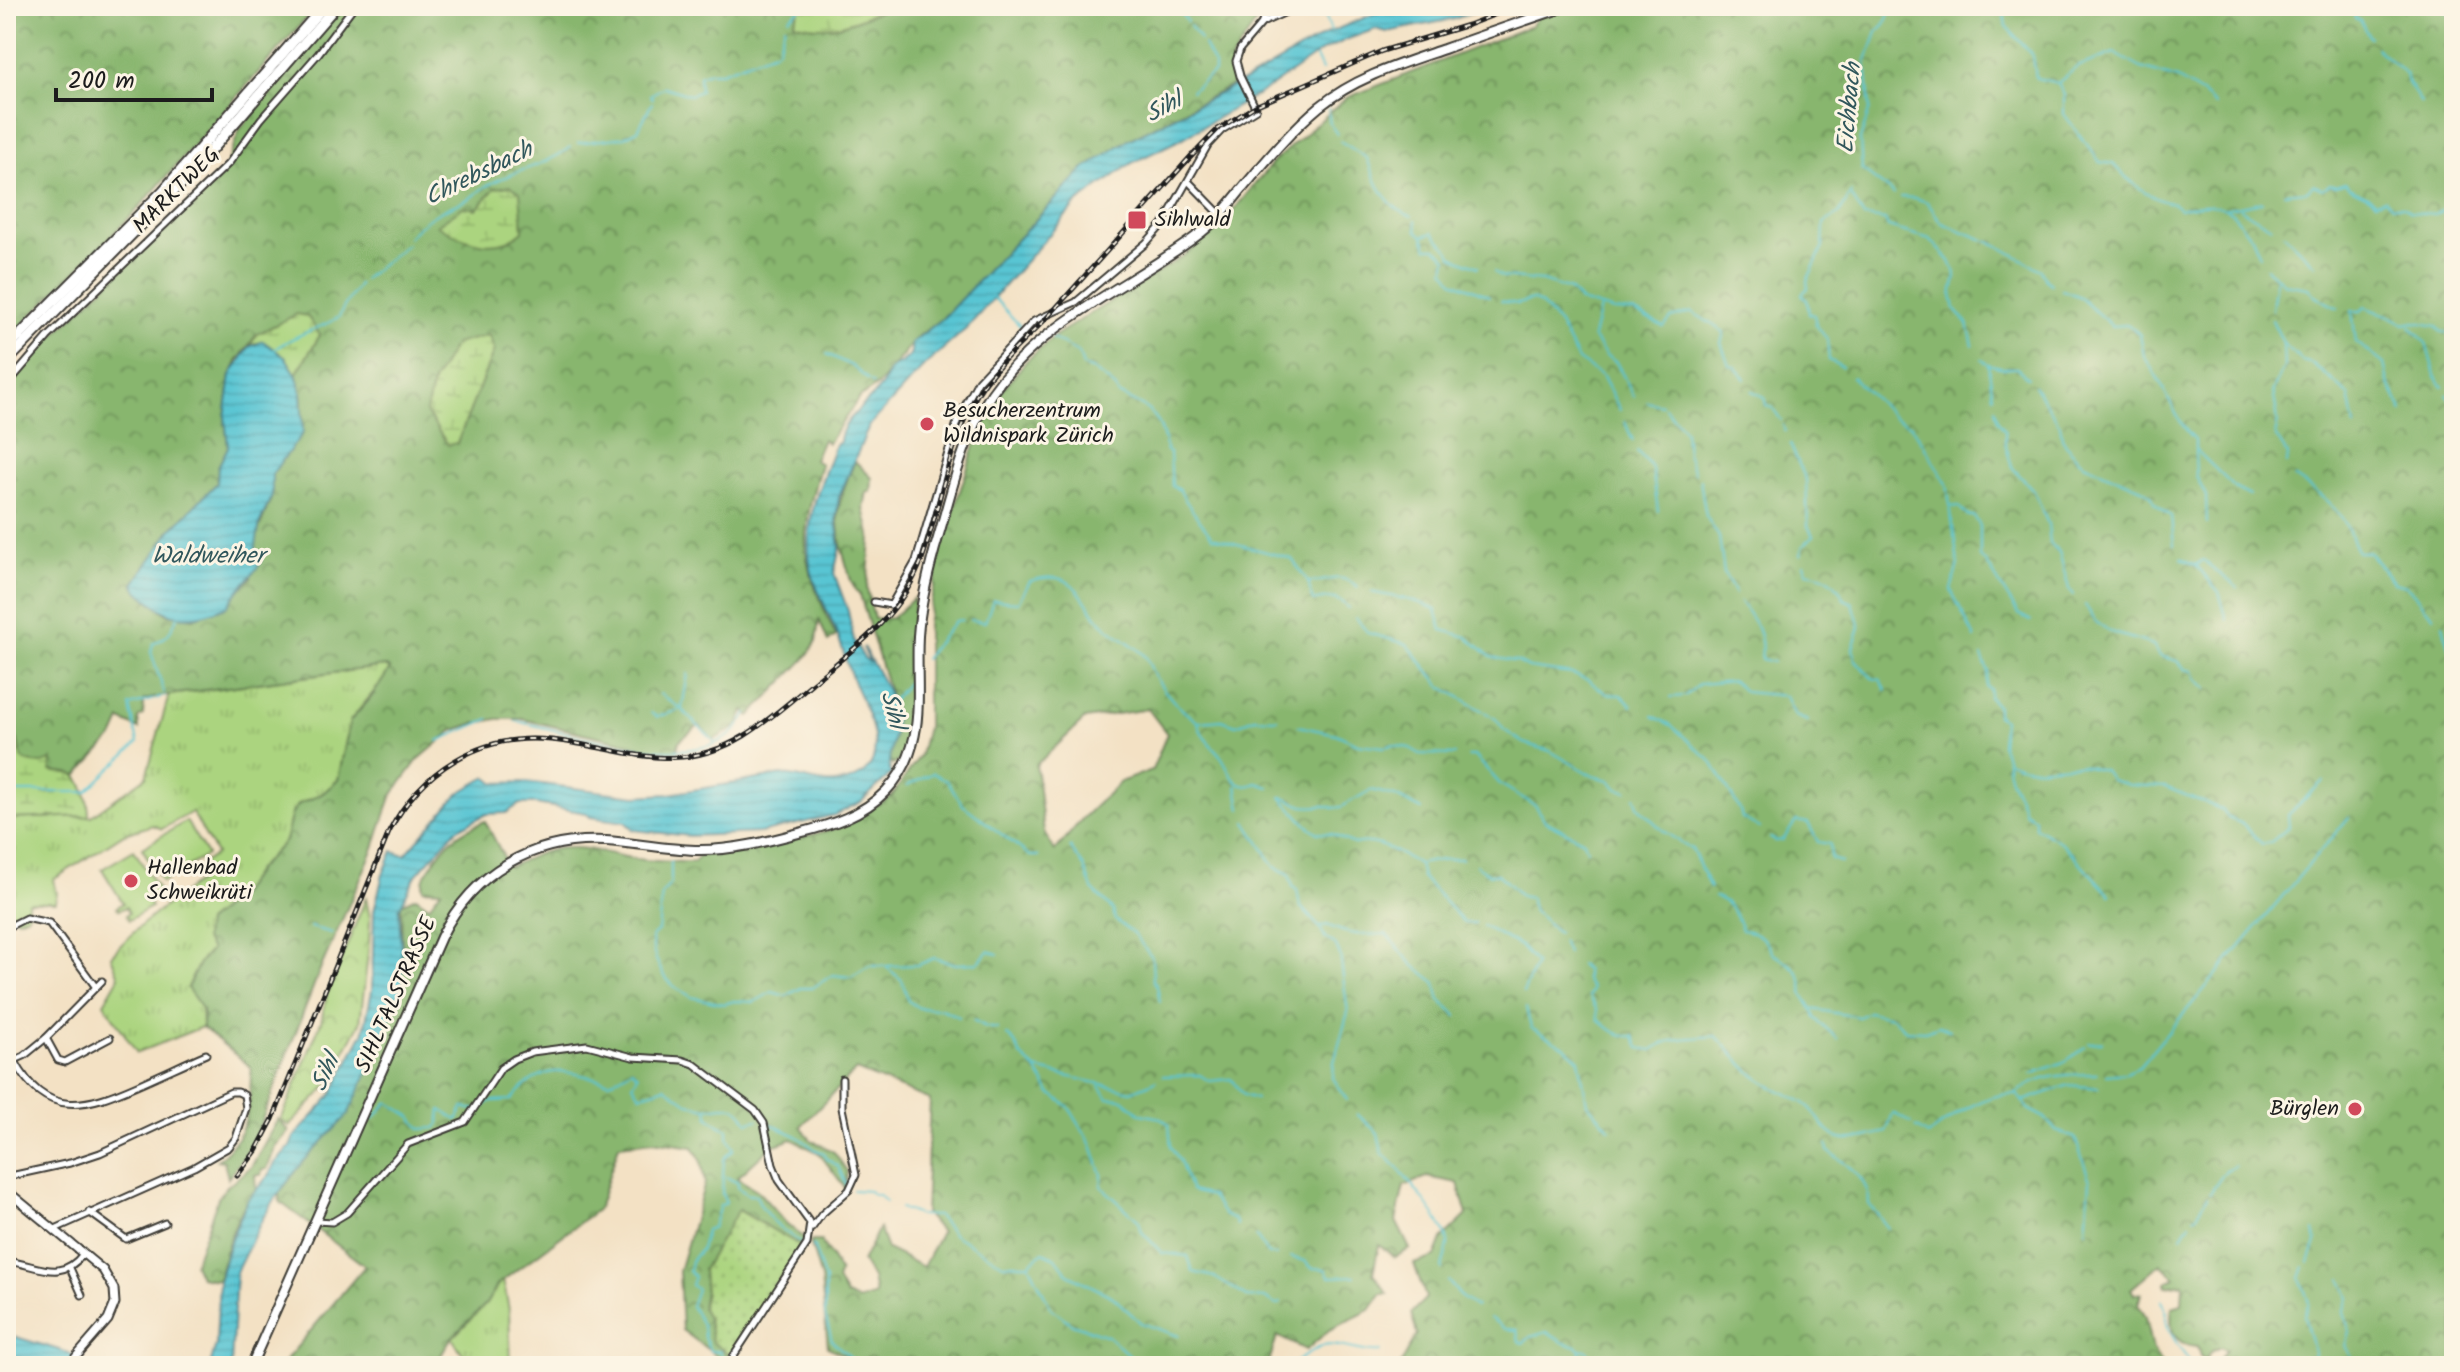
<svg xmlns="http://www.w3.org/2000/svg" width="2460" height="1372" viewBox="0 0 2460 1372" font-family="Kalam,sans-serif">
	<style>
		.grass { fill: url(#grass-tufts); stroke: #64784e; stroke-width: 2 }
		.forest { fill: url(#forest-crowns); stroke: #526945; stroke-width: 2; fill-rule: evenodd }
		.wetland { fill: url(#wetland-marsh); stroke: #64784e; stroke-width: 2 }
		.park { fill: url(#park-crowns); stroke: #64784e; stroke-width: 2 }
		.garden { fill: url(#garden-dots); stroke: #64784e; stroke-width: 2 }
		.pitch { fill: #abd47f; stroke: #64784e; stroke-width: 2 }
		.water { fill: url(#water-rules); stroke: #3a7078; stroke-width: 2 }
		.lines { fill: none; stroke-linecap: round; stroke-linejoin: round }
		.stream { stroke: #59c5d3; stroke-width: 2 }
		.minor-casing { stroke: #3c3a35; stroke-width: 9 }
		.secondary-casing { stroke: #3c3a35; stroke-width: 11 }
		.primary-casing { stroke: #3c3a35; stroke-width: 12 }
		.motorway-casing { stroke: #3c3a35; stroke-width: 13 }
		.minor { stroke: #fff; stroke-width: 5 }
		.secondary { stroke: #fff; stroke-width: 7 }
		.primary { stroke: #fff; stroke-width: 8 }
		.motorway { stroke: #fff; stroke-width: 9 }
		.rail-casing { stroke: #1c1c1c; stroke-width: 5 }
		.rail { stroke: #fcf5e5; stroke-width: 2; stroke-dasharray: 6; stroke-linecap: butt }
		.poi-dot { fill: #d1495b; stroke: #fcf5e5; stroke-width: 3 }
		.labels { text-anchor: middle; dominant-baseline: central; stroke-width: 6; stroke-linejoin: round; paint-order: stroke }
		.street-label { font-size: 22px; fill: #1c1c1c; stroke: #fcf5e5 }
		.poi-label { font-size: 22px; fill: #1c1c1c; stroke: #fcf5e5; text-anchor: start }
		.water-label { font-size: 24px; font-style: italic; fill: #31575c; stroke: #fcf5e5 }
	</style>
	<defs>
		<pattern id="grass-tufts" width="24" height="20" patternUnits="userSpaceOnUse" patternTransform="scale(2)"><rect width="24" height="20" fill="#abd47f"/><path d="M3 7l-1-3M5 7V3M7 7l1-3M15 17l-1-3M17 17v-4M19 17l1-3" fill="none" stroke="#93b56d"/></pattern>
		<pattern id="forest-crowns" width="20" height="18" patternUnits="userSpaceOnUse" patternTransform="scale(2)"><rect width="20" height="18" fill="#88b66e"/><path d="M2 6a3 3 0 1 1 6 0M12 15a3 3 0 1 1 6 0" fill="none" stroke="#6e935a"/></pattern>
		<pattern id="wetland-marsh" width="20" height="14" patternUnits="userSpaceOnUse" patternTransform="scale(2)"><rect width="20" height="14" fill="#abd47f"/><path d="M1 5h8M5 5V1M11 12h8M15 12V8" fill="none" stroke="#93b56d"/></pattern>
		<pattern id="park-crowns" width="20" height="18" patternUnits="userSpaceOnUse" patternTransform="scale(2)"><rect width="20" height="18" fill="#abd47f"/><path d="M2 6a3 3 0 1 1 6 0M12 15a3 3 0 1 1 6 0" fill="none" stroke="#93b56d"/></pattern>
		<pattern id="garden-dots" width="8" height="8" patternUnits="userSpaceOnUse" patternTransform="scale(2)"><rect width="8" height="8" fill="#abd47f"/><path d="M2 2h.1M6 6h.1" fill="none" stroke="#93b56d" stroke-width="1.8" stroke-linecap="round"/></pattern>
		<pattern id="water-rules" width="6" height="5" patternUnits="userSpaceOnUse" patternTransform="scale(2)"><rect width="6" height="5" fill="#59c5d3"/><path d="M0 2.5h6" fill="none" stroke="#4da9b5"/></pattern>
	</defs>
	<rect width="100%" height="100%" fill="#fcf5e5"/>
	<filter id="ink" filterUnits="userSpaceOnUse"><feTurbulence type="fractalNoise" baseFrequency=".0125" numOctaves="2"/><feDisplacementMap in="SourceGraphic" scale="16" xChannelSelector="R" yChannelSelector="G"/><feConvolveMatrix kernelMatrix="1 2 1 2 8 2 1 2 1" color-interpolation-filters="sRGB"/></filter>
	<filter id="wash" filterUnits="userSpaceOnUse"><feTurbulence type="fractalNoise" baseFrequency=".006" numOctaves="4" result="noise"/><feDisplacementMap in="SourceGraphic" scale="32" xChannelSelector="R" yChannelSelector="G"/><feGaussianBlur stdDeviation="1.8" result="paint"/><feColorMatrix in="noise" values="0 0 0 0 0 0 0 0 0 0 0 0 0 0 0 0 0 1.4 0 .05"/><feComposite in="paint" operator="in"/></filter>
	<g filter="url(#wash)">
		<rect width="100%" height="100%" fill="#f3e1c4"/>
		<!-- grass -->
		<g class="grass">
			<path d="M385 666 390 669V672L350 721 338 780 322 794 299 804 292 813 285 841 257 870 237 898 206 922 211 950 199 963 202 1027 137 1053 104 1003 119 977 111 956C137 925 172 900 205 877L199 866 216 854 192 812 162 829 153 825 124 834 53 880 57 893 55 902H28V915L17 919 6 906V819L91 816 146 777 169 695Z"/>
			<path d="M503 1279 509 1310 511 1366H471L452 1338 485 1304 490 1293Z"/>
		</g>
		<!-- forest -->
		<g class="forest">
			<path d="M6 6H317L137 210 6 341Z"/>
			<path d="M344 6H801L794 23C836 34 853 21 891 6H1294L1258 20 1231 60 1237 83 1126 141 1083 170 942 319 917 337 879 384 859 398 828 443 823 439 814 460 821 464C813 491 802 529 807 558 812 585 825 611 836 636L828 642 819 619 816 642 805 659 750 716 744 710 738 726 713 740 699 725 679 741 677 752 641 748 639 746 522 719H497L472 724 452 731 418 760 391 797 374 848 319 972 252 1146 228 1178 224 1161 217 1160C248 1137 251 1104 251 1067L202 1027 203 1010 187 988 199 963 211 950 204 939 206 922 237 898 257 870 285 841 292 813 299 804 322 794 338 780 350 721 370 699 390 669 385 666 169 695 144 700 143 715 138 718 139 729 121 720 114 736 76 777 73 774 51 771 44 763H29L22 759 17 739 6 725V389L54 335 224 171 240 129ZM257 334 320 335 296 374 301 390 303 433 272 474V496L255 538 251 578 234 593 194 618 167 614 135 588 134 584 171 530 217 483 218 467 228 447 225 417 231 375 238 360ZM494 350 457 443 433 382Z"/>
			<path d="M1547 6H2454V1366H2216L2226 1350 2220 1347 2210 1352 2206 1360 2200 1356 2197 1346C2172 1344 2169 1330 2172 1307L2182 1304 2183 1283 2166 1286V1282L2175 1277 2161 1263 2131 1289 2134 1294 2141 1293 2138 1305 2146 1317 2153 1350 2163 1366H1400L1417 1334 1411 1313 1426 1298 1414 1264 1435 1257 1442 1239 1467 1215 1458 1183 1427 1177 1404 1186 1396 1221 1410 1249 1395 1257 1379 1245 1373 1273 1388 1294H1381L1370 1310 1329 1330 1306 1350 1277 1336 1268 1366H866L828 1347 821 1279 810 1241H821L840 1272 837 1281 846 1296 858 1301 875 1295 872 1278 862 1262 879 1228 887 1249 923 1267 941 1232 925 1213 930 1100 856 1070 801 1126 811 1140 834 1152 847 1171 846 1189 819 1153 792 1139 772 1146 737 1178 757 1190 786 1223 805 1239 801 1246 739 1210 703 1270 705 1292 702 1308 708 1319 712 1342 731 1356 726 1363 682 1330 679 1271 705 1183 701 1160 693 1147 653 1141 619 1145 598 1209 498 1284 486 1304 451 1338 435 1366H281L365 1266 280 1202 279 1193 304 1161 403 987 401 904 416 897 429 906 441 890 423 889C422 879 425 874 431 866 447 840 457 833 485 821L509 867C526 859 543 850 563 848 587 846 607 854 631 858 652 862 673 862 694 862L700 855 747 852 841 827 892 796 920 755 927 727V623L941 549 979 433 1000 393 1026 361 1056 335 1182 257 1219 228 1274 161 1346 98 1531 26ZM1148 709 1167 734 1152 770 1120 782 1083 818 1055 851 1044 832 1036 765 1085 719Z"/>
			<path d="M855 461 872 478 871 492H867L864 508 871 539 867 589 874 619 892 618 914 598 911 648 912 724 899 761 893 765 888 762 895 725 889 692 860 595C852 588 850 577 847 567 832 519 836 505 855 461Z"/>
			<path d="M278 1119 289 1131 276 1146 267 1169 262 1170 261 1175H255L256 1189C235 1214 226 1249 218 1280L200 1277 194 1264 218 1198 227 1186 251 1167Z"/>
		</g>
		<!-- wetland -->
		<g class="wetland">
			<path d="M801 6H891C853 21 836 34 794 23Z"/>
			<path d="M511 186 520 192 523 231C497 255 464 241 437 225L463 207 477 209 495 188Z"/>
			<path d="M297 314 307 316 320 335 296 374 286 358 256 343 249 347 257 334Z"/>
			<path d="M489 335 494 350 457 443 448 445 426 412 433 382 455 344Z"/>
			<path d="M6 725 17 739 22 759C32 765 42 765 52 759L51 771C58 773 65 772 72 774 84 777 89 805 89 816L6 819Z"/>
		</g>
		<!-- park -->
		<path class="park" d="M366 898 370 917 369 945 360 1023 324 1090 289 1126 281 1120 321 1022 327 994Z"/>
		<!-- garden -->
		<path class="garden" d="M738 1210 801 1246 731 1356 712 1342 708 1319 702 1308 705 1292 703 1270Z"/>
		<!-- pitch -->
		<g class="pitch">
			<path d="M186 821 207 855 162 882 142 848Z"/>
			<path d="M134 850 160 893 148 900 151 907 129 920 126 915 129 913 126 907 119 910 117 907 123 903 102 869Z"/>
		</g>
		<!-- water -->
		<g class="water">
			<path d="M1404 6H1493L1454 19 1387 32 1376 29 1348 39 1322 51 1272 86 1183 138 1132 163 1077 203 967 328 924 366 869 426 839 497 836 519 840 547 834 573 848 611 854 641 864 658 870 663 863 647C877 672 893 693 895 723 896 740 885 757 891 774L861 802 835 815 760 833 690 836 634 830 625 822 590 817 586 813 536 804H520L506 813 486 814 456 830 416 875 399 909 403 987 374 1059 348 1115 304 1161 279 1193 263 1218 236 1272 231 1366H210L216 1345 219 1281 230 1242 248 1199 269 1175 275 1163 290 1147 294 1137 331 1096 364 1031 372 990 374 911 383 874 393 851 405 855 459 793 487 777 494 783 526 782 636 796 669 794 782 775C805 776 824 788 847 781 897 767 867 712 854 683 847 666 843 648 836 631 827 608 811 582 809 557 805 517 822 481 835 445L840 442C840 421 868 403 881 387 884 382 886 375 890 370 901 360 914 361 911 343L942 319 1083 170 1126 141 1252 77 1328 33 1383 10Z"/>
			<path d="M263 341 286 358 296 374 301 390 303 433 272 474V496L260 522 255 552 262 561C252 577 237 589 228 606 183 625 170 620 135 588L134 584 171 530 217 483 218 467 228 447 225 417 231 375 249 347Z"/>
			<path d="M6 1334 69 1353 89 1366H43L6 1354Z"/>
		</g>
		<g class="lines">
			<!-- stream -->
			<g class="stream">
				<path d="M1177 6 1187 22"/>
				<path d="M1322 6 1331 31"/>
				<path d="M1892 6 1885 24 1877 32 1866 63 1870 109 1860 139 1862 170 1894 194"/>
				<path d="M1997 6 2004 13 2006 26 2033 56 2036 78 2058 83 2064 95V114L2100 162 2113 164C2126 179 2154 202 2173 203L2180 209C2197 204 2224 201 2236 217 2243 224 2243 232 2252 237L2260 256"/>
				<path d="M2354 6 2355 18 2360 21 2370 38"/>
				<path d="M2435 6 2454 15"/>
				<path d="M789 18 804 6"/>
				<path d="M1192 29 1190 26 1200 40"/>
				<path d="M1204 45 1213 63"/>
				<path d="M2376 48 2406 74 2408 83 2421 103"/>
				<path d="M1316 57 1322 70"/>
				<path d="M2059 82 2077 67 2114 53 2141 68 2178 79 2203 94 2215 105"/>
				<path d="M1191 91 1214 72V65"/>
				<path d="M653 99 650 95 664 87 690 95 700 91 699 76 709 72H721L774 52 778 49 785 26"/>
				<path d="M1328 109 1330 124 1337 134"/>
				<path d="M1340 141 1367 158C1374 179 1386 209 1412 216"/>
				<path d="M578 143 624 137 638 130 652 103"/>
				<path d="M2284 193 2307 191 2313 185 2323 189 2330 184 2336 186 2345 183C2355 193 2366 192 2376 202L2385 199 2392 206H2404L2410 212 2435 214 2444 210 2446 204 2452 203"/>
				<path d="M1850 194 1864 217 1885 220 1888 227 1930 239 1950 261 1956 276 1952 295 1955 309 1968 324 1973 345"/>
				<path d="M1901 197 1915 198 1927 202 1942 223 1999 246 2041 270 2046 280 2051 284"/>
				<path d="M2228 208 2262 202"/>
				<path d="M2240 208 2271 227"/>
				<path d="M1416 220 1417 231 1423 236 1433 233 1450 251 1452 256 1478 267"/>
				<path d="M2284 234 2315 265"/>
				<path d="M1423 236 1427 248H1436L1447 258 1445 270 1453 281 1489 296"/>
				<path d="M408 238C423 219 442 210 464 201 472 198 478 191 485 187 512 170 545 167 570 147"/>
				<path d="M2266 268 2285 284 2308 288 2316 297 2338 308"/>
				<path d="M1494 272 1503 277 1542 281 1570 290 1580 301 1614 311 1635 312 1664 327 1671 318 1692 312 1724 332 1721 343 1729 365 1735 367 1745 379"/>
				<path d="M364 279 407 244"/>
				<path d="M2062 290 2078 296 2112 326 2127 325 2135 330 2140 335 2144 356 2154 372"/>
				<path d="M993 297 1022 328"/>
				<path d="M1501 301 1518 304 1532 300 1541 304 1559 324 1578 360 1603 377 1620 410"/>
				<path d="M1600 308 1593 337 1606 356 1616 362 1634 396"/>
				<path d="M2272 310 2276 280"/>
				<path d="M2272 320 2283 343 2284 367 2273 390 2278 421 2275 435 2288 455 2287 464"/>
				<path d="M2410 326 2426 343 2435 375 2443 387"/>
				<path d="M1052 338 1079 353 1083 366 1094 370 1116 388 1118 394C1154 412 1158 411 1167 451L1170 453 1172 486 1180 490C1184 502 1204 525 1212 537L1292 559 1308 582 1313 601C1329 597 1337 596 1348 608"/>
				<path d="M2283 343 2302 361 2313 364 2349 395 2355 427"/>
				<path d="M274 350C292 335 318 330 339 317 343 305 353 295 359 284"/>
				<path d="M827 354 852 366 868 380"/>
				<path d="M1982 360 1988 364 1993 396"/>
				<path d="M1988 364 2004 368H2017L2028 378"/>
				<path d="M1842 367 1829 360 1827 339 1816 325 1814 315 1809 313 1807 300 1802 294 1808 288 1807 281 1823 247 1824 223 1839 214 1851 193"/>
				<path d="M2155 374C2169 394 2176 423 2195 439V449L2236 489 2250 496"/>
				<path d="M1852 377 1894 417 1912 426 1947 484 1958 564 1951 590 1975 638"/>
				<path d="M871 382 873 384"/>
				<path d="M2034 386 2060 425 2062 438 2070 451 2084 464 2144 490 2151 495 2154 503 2171 516 2174 545"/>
				<path d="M1752 391 1764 397 1766 405 1773 408 1781 420"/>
				<path d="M2447 395 2454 403"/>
				<path d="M1647 402 1662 405"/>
				<path d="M1665 408 1685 431 1687 453 1694 473"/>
				<path d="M1995 409 1998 421 2005 430V443L2012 467 2034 491 2048 524 2050 543 2059 552 2069 589 2073 595"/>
				<path d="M2403 412 2388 382 2384 364 2356 342 2352 311H2361L2365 307C2382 314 2388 313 2404 324L2415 322 2437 326 2440 331 2454 336"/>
				<path d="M1625 422 1633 441"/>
				<path d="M1783 425 1785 431"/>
				<path d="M1790 444 1806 480 1808 526 1813 536 1802 547 1801 555"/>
				<path d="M1637 451 1652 468 1658 511"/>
				<path d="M2195 451 2196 476 2206 496 2207 523"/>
				<path d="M2294 477C2312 489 2332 502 2344 521 2350 531 2351 542 2358 552H2369L2394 583 2406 586 2414 593 2422 605 2434 616"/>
				<path d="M1700 480 1706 516 1719 537 1724 573 1735 594"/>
				<path d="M1950 506 1959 507 1968 516H1974L1980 526V558L1986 562 2018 614 2031 621"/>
				<path d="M2181 558 2196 565 2204 561 2238 588"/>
				<path d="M1804 564 1807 572C1826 575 1836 580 1844 599L1853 603 1860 627 1853 648 1855 659 1872 678 1881 680 1886 690"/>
				<path d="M2197 566 2219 592 2227 620"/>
				<path d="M1308 582C1331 583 1337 570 1358 587"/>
				<path d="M1371 592C1393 597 1417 599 1436 610L1442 630 1467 637 1491 657 1518 662 1529 668 1572 674 1588 680 1607 694 1621 695 1632 706"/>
				<path d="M1740 602C1754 620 1765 635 1761 659L1773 662"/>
				<path d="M2085 605 2096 622 2111 632 2153 645 2160 656 2177 661 2185 669 2193 671 2196 679 2207 689"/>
				<path d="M1356 618 1368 633 1407 644 1441 686 1496 719 1504 730 1524 743 1550 751 1593 776 1610 780 1617 789 1627 791"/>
				<path d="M970 620 985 622 993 600 1018 602 1030 581C1080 566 1078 602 1106 626 1118 637 1133 643 1145 656 1150 663 1151 671 1156 678 1166 695 1182 711 1198 722 1202 739 1210 743 1220 755 1231 769 1233 794 1257 783L1269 787"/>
				<path d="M2443 624 2447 643 2454 656"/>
				<path d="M1982 656 1988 671 1986 687 1990 689 1989 697 1997 706V715L2003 720 2001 744 2007 760C2032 774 2052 764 2078 765 2087 765 2096 769 2104 770L2111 780 2129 785 2165 787 2223 810 2228 818 2243 824 2262 844 2271 842 2289 827 2288 815 2323 781"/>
				<path d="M924 659 955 621 962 620"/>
				<path d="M164 692 151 652 153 644C172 635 168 633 178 617"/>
				<path d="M660 694 681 709 715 742"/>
				<path d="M1671 697 1685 696 1699 684 1733 681 1745 692 1786 696 1795 716 1808 721"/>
				<path d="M890 704 912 677"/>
				<path d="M682 708 688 674"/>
				<path d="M651 713 657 717 679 710"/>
				<path d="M1653 716 1671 725 1712 762 1740 810 1742 818 1760 828"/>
				<path d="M515 721C572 731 717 786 747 713"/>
				<path d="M1198 722 1222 720 1236 725 1255 718 1277 719"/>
				<path d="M1298 726 1336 734 1358 744 1384 747 1392 745 1410 748 1420 754 1455 755"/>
				<path d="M438 741 489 719"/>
				<path d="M1468 756H1475L1500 784 1536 806 1545 821 1584 841 1587 850"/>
				<path d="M2007 761C2006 781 2020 793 2024 812L2035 818V827L2062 843 2110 895"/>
				<path d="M907 786 933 773 947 781 963 805 1030 856H1038"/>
				<path d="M1237 786 1241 809"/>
				<path d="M6 792H86L138 743 130 706 165 696"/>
				<path d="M1281 797 1307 825 1318 833 1332 834 1354 844C1377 837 1398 854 1419 864 1433 861 1448 858 1462 859"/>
				<path d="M1282 797C1291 798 1293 802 1300 805 1312 810 1322 802 1333 808L1341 807 1371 790 1395 796 1422 810"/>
				<path d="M1635 797 1639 808 1666 833 1692 849 1710 888"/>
				<path d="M1246 822 1275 867 1289 874 1293 887 1297 890 1300 906 1320 928 1326 939 1335 944 1340 955 1348 1012 1334 1062 1333 1078 1347 1100"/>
				<path d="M1770 838 1776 841 1783 840 1796 821 1808 823 1818 842 1830 844 1831 859 1841 862"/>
				<path d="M1070 847 1084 867 1092 889 1113 910 1115 920 1134 934 1152 958 1153 980 1157 986 1160 1002"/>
				<path d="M671 862V883L662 894 658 931 652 937C652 956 662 979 679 990 683 992 688 994 691 997L724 1004 734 1001 754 1002 772 992 786 996 801 988H812L833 975 851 977 869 966H885L902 980 908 1001 919 1008 941 1009 959 1017"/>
				<path d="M1419 864 1422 877 1464 923H1475"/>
				<path d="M1476 865 1489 874H1498L1521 896 1530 898 1534 912C1544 918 1548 926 1558 933"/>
				<path d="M1715 897C1730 901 1737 916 1742 930 1759 931 1766 940 1773 954 1789 962 1805 973 1802 993L1812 1009 1859 1017 1868 1012 1892 1017 1906 1030 1925 1031 1939 1026 1949 1030"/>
				<path d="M1483 926 1520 946 1536 964 1523 993"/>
				<path d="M310 927 332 933"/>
				<path d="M1321 927 1327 925C1348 935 1363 936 1386 934L1413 965 1435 982 1440 1000 1457 1016"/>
				<path d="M1562 941 1567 953"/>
				<path d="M1580 965 1586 971V980L1592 989 1589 996 1597 1010 1598 1019C1609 1029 1619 1038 1634 1036L1639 1048 1652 1050C1674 1035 1692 1039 1716 1036 1731 1050 1742 1067 1759 1079 1774 1090 1794 1095 1808 1106 1819 1115 1823 1132 1837 1137 1851 1143 1872 1135 1886 1132L1893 1113 1911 1123"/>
				<path d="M887 966 918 965 934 958 956 964 978 963 988 951 998 954"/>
				<path d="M1526 1008 1531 1028 1565 1047 1579 1060 1587 1103 1610 1129"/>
				<path d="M1813 1011 1815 1018 1838 1039"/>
				<path d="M973 1020 986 1027 998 1029"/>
				<path d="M1007 1035 1015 1043 1021 1056 1036 1069 1131 1091 1156 1081"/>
				<path d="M2089 1043 2102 1042"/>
				<path d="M1036 1069 1050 1093 1068 1106 1092 1145 1102 1175 1101 1186 1139 1221 1142 1232 1162 1253 1188 1256 1193 1272 1214 1277 1247 1297 1265 1298 1276 1305 1281 1303"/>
				<path d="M2032 1074 2066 1061 2085 1047"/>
				<path d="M2106 1075 2126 1073 2139 1067 2349 817"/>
				<path d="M1163 1076 1200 1075 1209 1081 1231 1079 1243 1095 1256 1099"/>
				<path d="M1100 1086 1108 1098 1123 1099 1141 1114 1161 1118 1169 1124 1171 1147 1180 1161 1191 1191 1211 1196 1224 1215 1235 1220 1237 1225"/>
				<path d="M2017 1094 2028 1109 2045 1118 2056 1131 2075 1138 2090 1181 2086 1231"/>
				<path d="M2023 1101 2069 1085 2099 1088"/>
				<path d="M708 1108C730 1105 735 1102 748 1122L758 1120"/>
				<path d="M1357 1114 1378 1133 1382 1153C1397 1164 1449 1227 1448 1244 1447 1253 1443 1260 1442 1269"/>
				<path d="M368 1117 374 1118 388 1102 412 1117 421 1129 435 1128 439 1124 441 1110 457 1120 463 1108 478 1110 491 1101 511 1100C544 1060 564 1071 610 1082L632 1069 638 1075 633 1084 640 1095 665 1087 689 1104 707 1108 709 1117 720 1126 728 1129V1137L734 1149 724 1159 722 1194 726 1203 720 1206 713 1227 706 1230 701 1249 691 1261 689 1271 694 1277 691 1285 697 1289 691 1306 703 1326 704 1337 710 1351H720L722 1358 727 1361"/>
				<path d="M768 1123 797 1136 816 1150 824 1153 827 1159 838 1166 846 1185"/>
				<path d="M1915 1127 1928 1135C1951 1117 1986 1092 2016 1094 2038 1074 2069 1074 2097 1074"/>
				<path d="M1827 1145 1828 1151C1847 1164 1870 1179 1869 1204L1888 1228"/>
				<path d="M726 1177 738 1183V1188L749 1195H756C764 1217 782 1230 801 1243"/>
				<path d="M853 1190 869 1191 873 1195H879L886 1202"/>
				<path d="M2210 1193 2226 1170 2235 1166"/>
				<path d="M900 1208 918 1215 938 1216 954 1235 1003 1264H1029L1051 1308 1072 1324 1108 1336 1134 1360 1158 1366"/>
				<path d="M2194 1217 2198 1214 2207 1197"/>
				<path d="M1256 1236 1267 1253 1276 1256"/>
				<path d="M2182 1236 2190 1223"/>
				<path d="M813 1245 825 1280V1315L832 1341 861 1366"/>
				<path d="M1290 1257 1305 1261 1312 1268 1325 1269 1330 1277 1355 1276"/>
				<path d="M2309 1262 2316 1242 2314 1231"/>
				<path d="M1029 1264 1043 1252 1056 1258 1068 1274 1113 1297 1141 1323 1179 1336"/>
				<path d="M2304 1267 2300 1278 2309 1302 2304 1316 2314 1353 2311 1362 2314 1366"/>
				<path d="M2342 1279 2349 1298 2344 1312 2350 1332 2346 1346 2355 1363"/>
				<path d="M1448 1281 1462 1298 1476 1307"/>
				<path d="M2162 1300C2168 1309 2164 1317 2168 1327 2173 1339 2182 1352 2191 1363H2195V1366"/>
				<path d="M1490 1318 1505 1329 1517 1330 1519 1342 1523 1344 1530 1337 1547 1332 1564 1343 1578 1346 1579 1349 1586 1350 1594 1360 1595 1366"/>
				<path d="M1580 1351 1581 1366"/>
				<path d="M734 1365 735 1366"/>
				<path d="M1289 1366C1299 1360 1312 1350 1323 1346 1338 1342 1361 1354 1380 1352"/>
				<path d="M2373 1366H2374"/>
			</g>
		</g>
	</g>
	<g filter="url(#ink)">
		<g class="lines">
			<defs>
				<g id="minor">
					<path d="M1262 23 1299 6"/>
					<path d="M1188 181 1220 214"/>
					<path d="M6 386 48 337 229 163 261 119 318 54 354 6"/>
					<path d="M874 602 891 605 916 561 958 419 978 381 1034 321 1076 302 1146 243 1163 224 1208 145 1222 130 1256 109 1240 76 1236 61 1240 49 1262 23 1265 6"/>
					<path d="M6 928 26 918 49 923 95 986"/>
					<path d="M46 1038 58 1060 65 1062 110 1038"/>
					<path d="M15 1061C46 1120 87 1107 137 1085 160 1075 183 1064 206 1054"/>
					<path d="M6 1064 24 1056 46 1038 102 981"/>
					<path d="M6 1177 70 1163 100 1153 231 1092H238L244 1095 246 1108 236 1138 229 1147 194 1167 55 1229"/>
					<path d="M89 1212 126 1239 165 1223"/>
					<path d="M316 1221 332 1222 347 1213 408 1144 465 1122 501 1068 514 1059 532 1052 587 1045 633 1057 682 1060 694 1064 755 1110 764 1123 773 1165 779 1180 810 1223 807 1244 727 1366"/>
					<path d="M812 1228 822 1214 849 1190 856 1175 842 1108V1079"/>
					<path d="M6 1261C37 1264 60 1284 83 1254"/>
					<path d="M70 1268 82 1295"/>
					<path d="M6 1365 10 1366"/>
				</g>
				<path id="secondary" d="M6 1190 103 1270 114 1289 115 1303 108 1320 68 1366"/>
				<path id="primary" d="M251 1366 441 937C473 872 533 837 606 841 635 843 665 849 695 850 731 851 765 842 799 833 831 825 863 815 886 791 929 747 915 691 918 636 920 606 927 577 935 548 949 502 959 452 982 409 1030 324 1128 289 1202 232 1217 220 1229 205 1241 190 1265 162 1290 131 1319 107 1356 77 1400 64 1444 49 1485 34 1527 20 1568 6"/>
				<g id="motorway">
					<path d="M6 349 163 191 324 6"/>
					<path d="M6 362 184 181 336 6"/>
				</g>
			</defs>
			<!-- minor casing -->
			<use href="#minor" class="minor-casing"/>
			<!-- secondary casing -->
			<use href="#secondary" class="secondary-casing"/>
			<!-- primary casing -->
			<use href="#primary" class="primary-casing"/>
			<!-- motorway casing -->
			<use href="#motorway" class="motorway-casing"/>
			<!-- minor -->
			<use href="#minor" class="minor"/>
			<!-- secondary -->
			<use href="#secondary" class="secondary"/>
			<!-- primary -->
			<use href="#primary" class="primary"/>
			<!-- motorway -->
			<use href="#motorway" class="motorway"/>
			<defs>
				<g id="rail">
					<path d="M1184 164 1218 129 1255 106 1382 51 1468 25 1517 6"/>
					<path d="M237 1176 256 1151 273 1119 389 832C420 771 481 732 551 740 622 747 675 778 744 736 768 721 790 702 811 684 855 648 902 615 922 559 941 505 948 443 978 393 998 361 1030 337 1055 309 1101 258 1147 206 1192 155"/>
					<path d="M6 1306 8 1304"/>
				</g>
			</defs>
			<!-- rail casing -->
			<use href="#rail" class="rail-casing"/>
			<!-- rail -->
			<use href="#rail" class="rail"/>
		</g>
	</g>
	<!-- markers -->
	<g class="poi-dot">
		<rect x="1127" y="210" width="20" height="20" rx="4"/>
		<circle cx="927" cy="424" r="8"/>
		<circle cx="131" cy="881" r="8"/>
		<circle cx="2355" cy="1109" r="8"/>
	</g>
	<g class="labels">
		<!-- street labels -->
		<g class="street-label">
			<text transform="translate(177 191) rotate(-45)">MARKTWEG</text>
			<text transform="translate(397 995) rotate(-66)">SIHLTALSTRASSE</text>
		</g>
		<!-- poi labels -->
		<g class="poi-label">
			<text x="1155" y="220">Sihlwald</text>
			<text x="943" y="411">Besucherzentrum<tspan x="943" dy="25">Wildnispark Zürich</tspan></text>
			<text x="147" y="868">Hallenbad<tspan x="147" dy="25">Schweikrüti</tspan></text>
			<text x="2339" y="1109" text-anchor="end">Bürglen</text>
		</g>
		<!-- water labels -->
		<g class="water-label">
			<text transform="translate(1164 108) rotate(-28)">Sihl</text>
			<text transform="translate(1850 108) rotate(-85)">Eichbach</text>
			<text transform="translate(479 174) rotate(-26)">Chrebsbach</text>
			<text x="208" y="556">Waldweiher</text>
			<text transform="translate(892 710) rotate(76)">Sihl</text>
			<text transform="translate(326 1073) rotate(-65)">Sihl</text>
		</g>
	</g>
	<!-- margin -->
	<rect width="2460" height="1372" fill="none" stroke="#fcf5e5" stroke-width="32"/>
	<!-- scale -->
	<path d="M56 88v12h156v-12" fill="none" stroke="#1c1c1c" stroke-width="4"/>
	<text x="68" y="88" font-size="24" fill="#1c1c1c" stroke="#fcf5e5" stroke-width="6" paint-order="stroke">200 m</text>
</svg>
